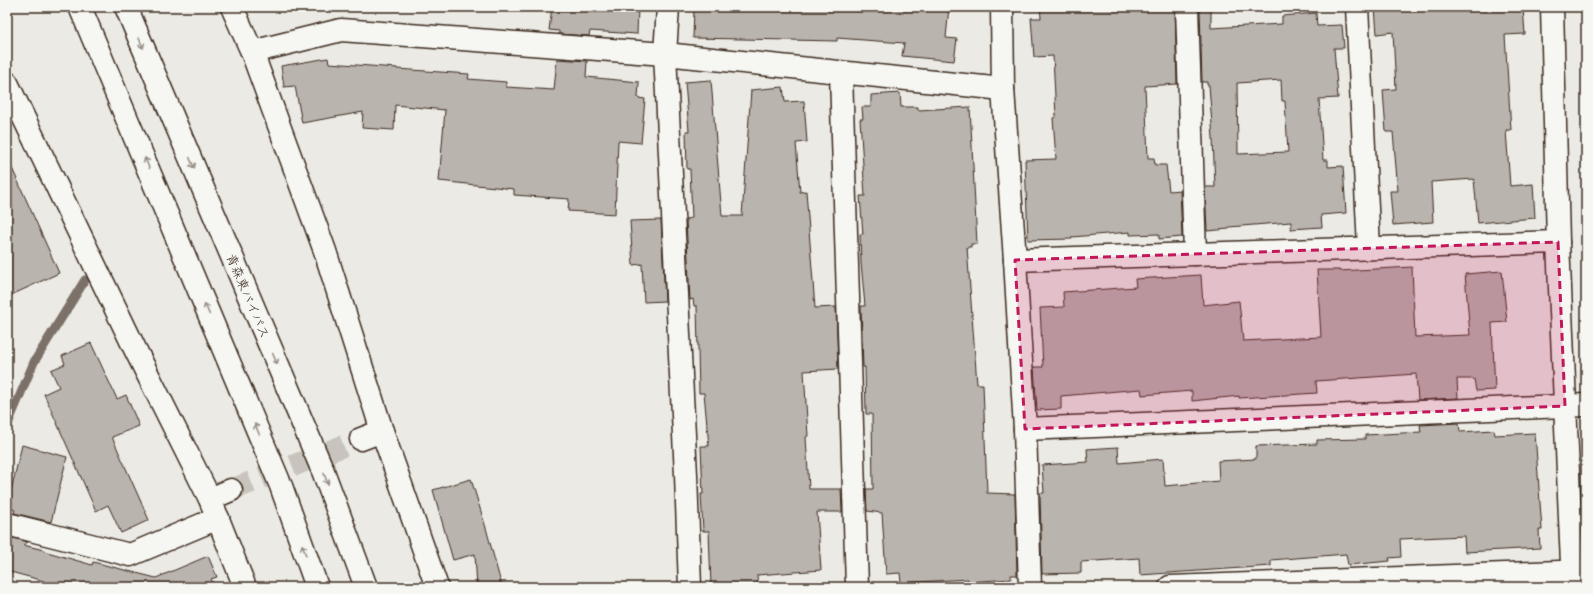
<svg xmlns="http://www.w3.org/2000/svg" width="1593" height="594" viewBox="0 0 1593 594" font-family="Itim,'Klee One',sans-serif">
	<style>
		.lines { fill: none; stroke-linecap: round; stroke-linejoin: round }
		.stream { stroke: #7c7167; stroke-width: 9 }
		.building { fill: #bab4ae; stroke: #3b2a1e; fill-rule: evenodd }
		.street-tunnel { stroke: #c8c4bd; stroke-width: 22; stroke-dasharray: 22 11; stroke-linecap: butt }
		.street-casing { stroke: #3b2a1e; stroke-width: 25 }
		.highway-casing { stroke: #3b2a1e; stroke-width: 25 }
		.street { stroke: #f6f6f2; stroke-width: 22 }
		.highway { stroke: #f6f6f2; stroke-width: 22 }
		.oneway { stroke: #989088 }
		.marked { fill: #c2185b; fill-opacity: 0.2; stroke: #c2185b; stroke-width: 3; stroke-dasharray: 8 5; stroke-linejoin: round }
		.labels { text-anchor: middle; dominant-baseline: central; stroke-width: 3; stroke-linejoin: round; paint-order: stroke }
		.street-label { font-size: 13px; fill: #3b2a1e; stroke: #f6f6f2 }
	</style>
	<rect width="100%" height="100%" fill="#ebeae5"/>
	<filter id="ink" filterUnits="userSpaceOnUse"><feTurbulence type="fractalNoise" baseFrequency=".025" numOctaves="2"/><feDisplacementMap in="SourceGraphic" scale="8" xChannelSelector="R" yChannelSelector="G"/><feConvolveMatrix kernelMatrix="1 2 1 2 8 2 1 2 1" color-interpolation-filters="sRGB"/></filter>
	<g filter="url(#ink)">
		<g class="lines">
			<!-- stream -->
			<path class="stream" d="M7 426 34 362 85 280"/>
		</g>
		<!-- building -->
		<g class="building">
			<path d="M552 7H638L637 34 590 31 589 36 559 34V31L549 30Z"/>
			<path d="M694 7H880L907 10V7H949L946 38 957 39 954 61 902 56 904 43 837 38V41L693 38Z"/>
			<path d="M1040 7H1175L1177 84 1145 86 1148 158H1154L1155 165H1166L1169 191 1180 190 1182 237 1159 239V234L1130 235V232L1072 237V239L1028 240 1025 160 1056 159 1053 118 1056 117 1053 56 1034 57 1031 18H1041Z"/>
			<path d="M1200 7H1211V28L1282 24V16L1316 13 1317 26 1342 25 1344 48H1334L1338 98 1319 99 1323 160H1328V167L1343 166 1346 213 1321 215 1322 227 1291 229V222L1229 227V229L1207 231 1205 187H1215L1213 138 1209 85H1207V82H1202ZM1281 80 1282 101H1285L1288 152 1238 154 1237 83Z"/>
			<path d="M1375 7H1523L1525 34 1505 35 1511 130H1506L1510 186 1533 184 1535 218 1478 223 1474 179 1431 182 1433 222 1393 225 1390 191H1398L1393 132H1386L1383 90 1396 89 1393 32 1377 34Z"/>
			<path d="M328 58 329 63 397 68V69L469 74 468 79 506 82V87L554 90 557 59 587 61 586 77 639 82 638 98 645 99 641 143 618 141 615 214 568 211 569 199 514 195V189L439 181 445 110 395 105 394 130 362 128 363 112 302 123 295 86 284 87 281 66Z"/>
			<path d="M711 80 722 216H742L751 90 783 87 785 102 804 101 807 142 796 143 800 192 806 191 815 308 836 307 838 369 804 371 808 436 806 437 809 489H841L842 512H817L821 570 757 575 758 587H711L709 531H703L701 494H703L701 446H709L704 393H699L697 306H694L693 299 690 300 686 219 692 218 690 169H687L686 131H689L685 82Z"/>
			<path d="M900 93 901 107H918V110L970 107 977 244H971V247H967L977 384H983L987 493 1015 494 1017 575H1011V579L968 582V579L901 583 900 573 886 574 882 513 867 511 866 489H873L872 414H866L865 367H863L861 306H865L861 263 860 234H863L860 196H865L860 119H863L862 107H871V95Z"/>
			<path d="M7 157 59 273 7 297Z"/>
			<path d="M661 220 665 301 644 302 642 264 633 265 630 221Z"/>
			<path d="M1412 267 1415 337 1470 335 1465 274 1502 271 1507 322 1492 323 1495 390 1476 391 1474 379H1457L1458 398 1418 400 1416 374 1316 381 1317 393 1239 398V396L1192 401V391L1142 395 1141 389 1061 396V409L1037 410 1034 367H1043L1040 308 1064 307 1063 292 1136 287 1135 279 1201 275 1203 305 1239 301 1243 341 1321 337 1317 270H1339V271Z"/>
			<path d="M91 343 117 399 126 395 139 426 112 437 149 520 121 533 108 505 96 511 44 394 59 387 51 370 65 364 62 356Z"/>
			<path d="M1459 423 1460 432 1494 430 1495 435 1535 433 1542 530H1539L1540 548 1465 552 1464 536 1400 539 1401 557 1389 558 1390 561 1348 565 1346 554 1271 560V566L1140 575 1139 558 1081 562V573L1042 574 1040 493H1044L1042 465 1088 462 1087 449 1118 447 1119 463 1163 459 1165 486 1219 481 1218 461 1256 459V446L1317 444V440L1365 439V435L1421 432 1420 425Z"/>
			<path d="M22 445 67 457 51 522 14 513 15 510 7 507Z"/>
			<path d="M471 479 486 528 502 587H477L475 554 453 560 433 490Z"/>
			<path d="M9 537 28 542 23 545 44 550V551L92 565 93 562 156 578 208 556 217 577 211 579 215 587H43L44 581 7 571V540Z"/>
		</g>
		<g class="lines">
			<!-- street-tunnel -->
			<path class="street-tunnel" d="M231 490 361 439"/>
			<defs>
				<g id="street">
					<path d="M232 7 252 52 325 251 382 431 437 587"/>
					<path d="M668 7 665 54 686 475 690 587"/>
					<path d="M1002 7 1003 89 1015 260 1025 429 1030 587"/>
					<path d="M1187 7 1195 254"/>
					<path d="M1357 7 1369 248"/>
					<path d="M1552 7 1558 242 1573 587"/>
					<path d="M252 52 341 30 665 54 1003 89"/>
					<path d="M841 73 857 587"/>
					<path d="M7 83 136 351 210 499 245 587"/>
					<path d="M1015 260 1558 242"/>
					<path d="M1025 429 1586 405"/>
					<path d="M361 439 382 431"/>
					<path d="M210 499 231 490"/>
					<path d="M7 524 130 555 218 518"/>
					<path d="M1170 587 1586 571"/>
				</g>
				<g id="highway">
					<path d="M80 7 281 486 317 587"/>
					<path d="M126 7 323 471 366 587"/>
				</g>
			</defs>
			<!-- street casing -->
			<use href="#street" class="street-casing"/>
			<!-- highway casing -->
			<use href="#highway" class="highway-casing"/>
			<!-- street -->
			<use href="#street" class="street"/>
			<!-- highway -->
			<use href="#highway" class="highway"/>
		</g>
		<!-- one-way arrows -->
		<defs><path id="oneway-shaft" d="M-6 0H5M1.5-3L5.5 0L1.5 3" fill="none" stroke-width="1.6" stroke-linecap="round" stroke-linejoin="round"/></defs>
		<g class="oneway">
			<use href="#oneway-shaft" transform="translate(141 43) rotate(67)"/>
			<use href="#oneway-shaft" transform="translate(147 163) rotate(-113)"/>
			<use href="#oneway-shaft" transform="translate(192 163) rotate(67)"/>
			<use href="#oneway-shaft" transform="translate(207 309) rotate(-113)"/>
			<use href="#oneway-shaft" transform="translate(275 359) rotate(67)"/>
			<use href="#oneway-shaft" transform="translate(257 429) rotate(-113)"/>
			<use href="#oneway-shaft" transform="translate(326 479) rotate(70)"/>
			<use href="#oneway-shaft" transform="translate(304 550) rotate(-110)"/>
		</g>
	</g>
	<!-- marked area -->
	<path class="marked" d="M1558 242 1565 406 1025 429 1015 260Z"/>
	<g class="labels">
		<!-- street labels -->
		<g class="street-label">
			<text transform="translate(248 296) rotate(67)">青森東バイパス</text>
		</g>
	</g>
	<!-- margin -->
	<rect width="1593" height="594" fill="none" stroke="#f6f6f2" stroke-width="24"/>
	<rect x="12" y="12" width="1569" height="570" fill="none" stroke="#3b2a1e" stroke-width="1.5" filter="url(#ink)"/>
</svg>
